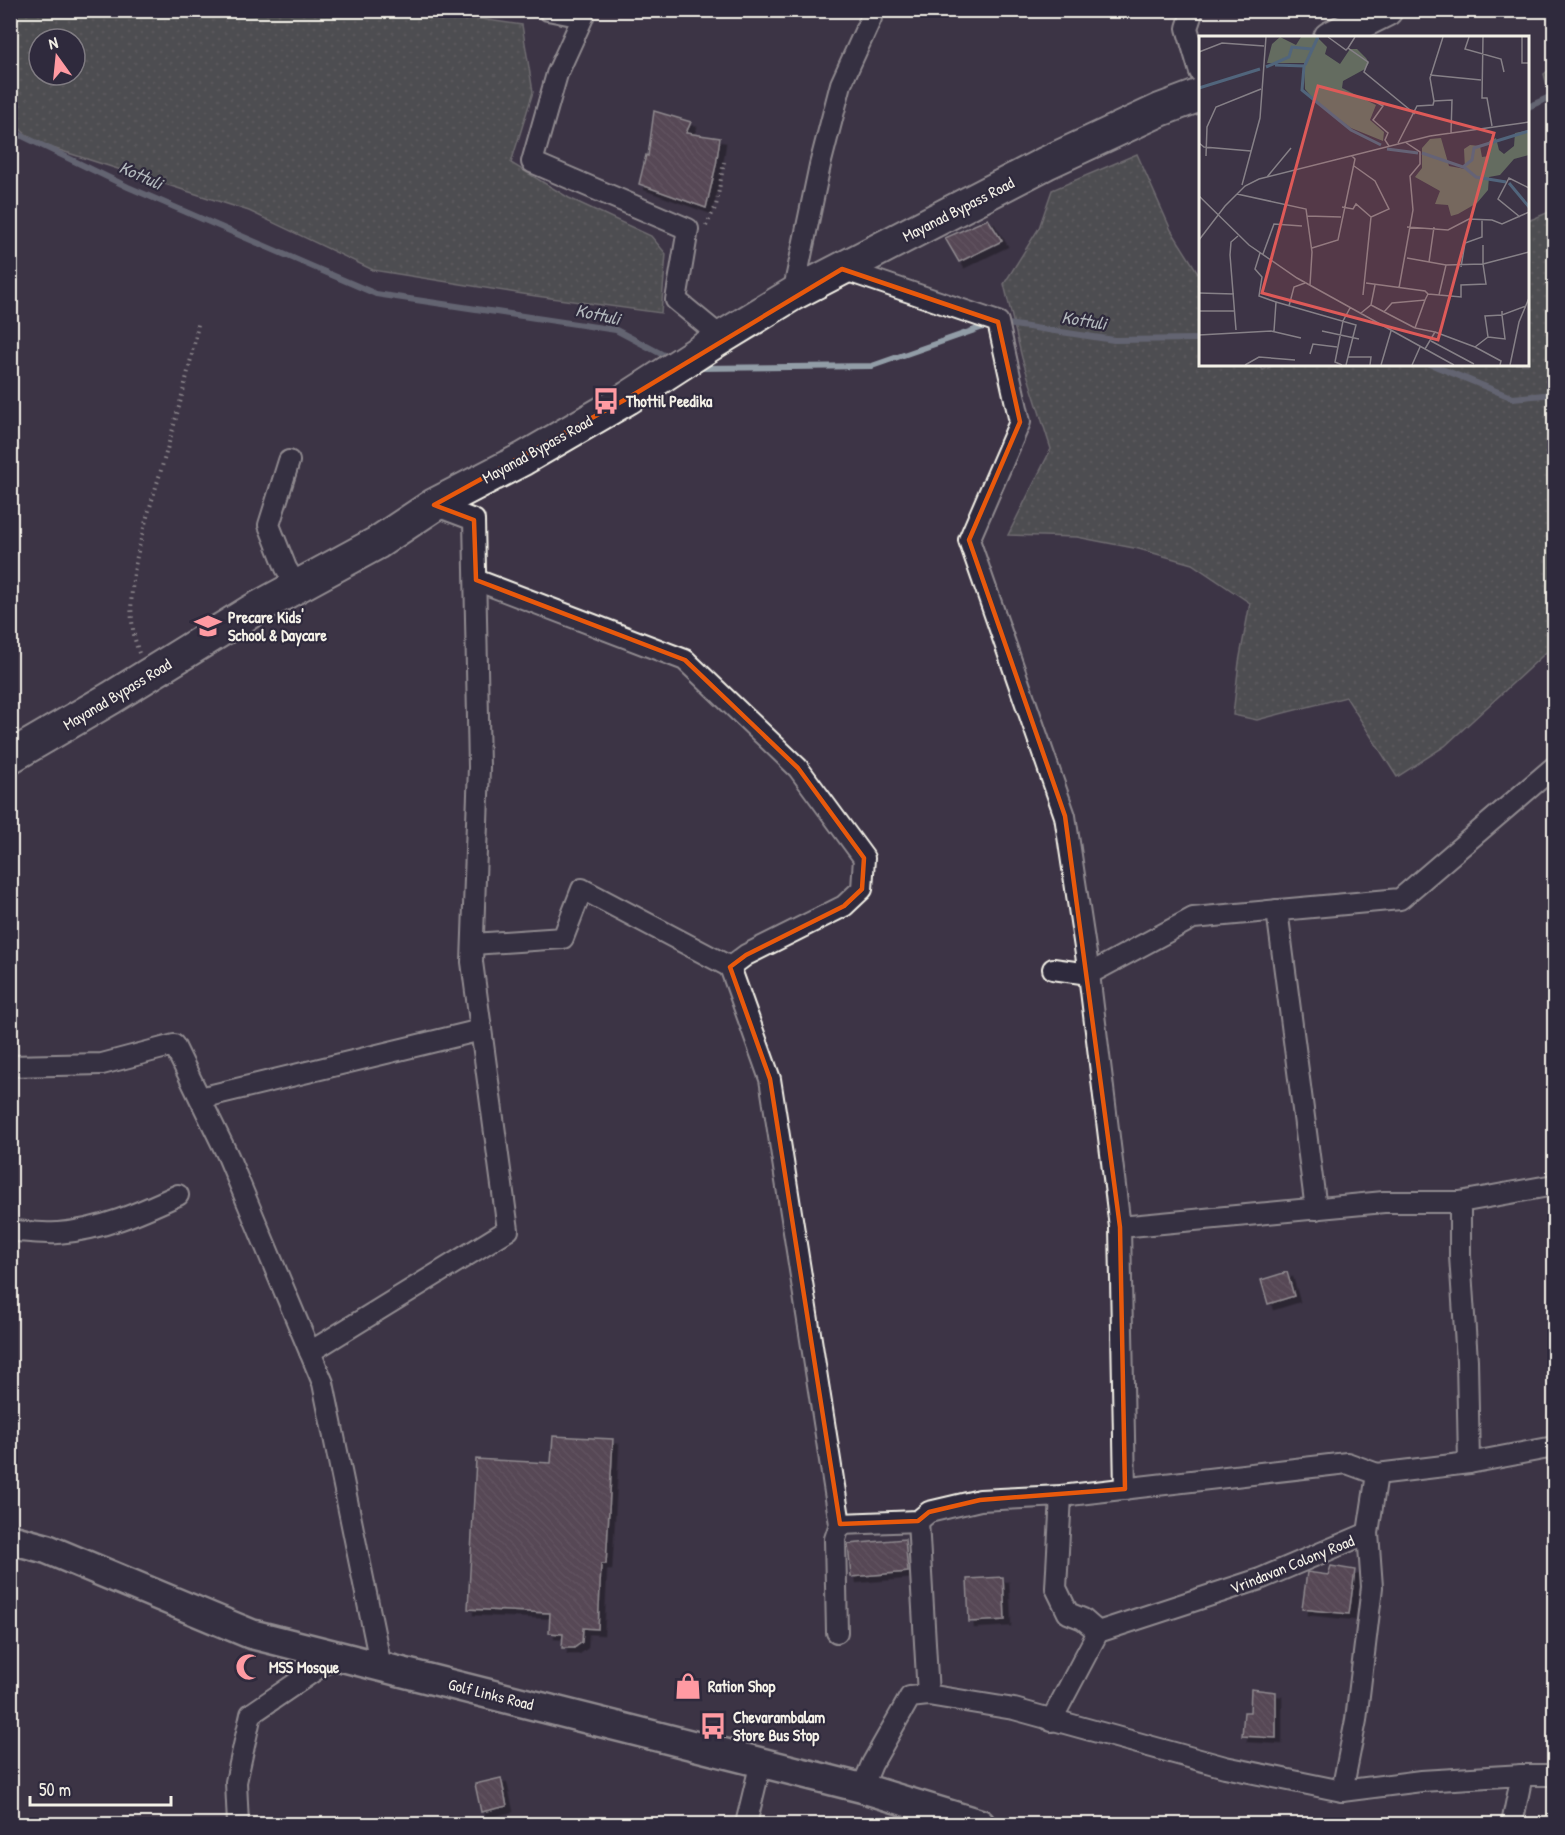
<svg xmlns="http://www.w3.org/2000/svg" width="1565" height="1835" viewBox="0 0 1565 1835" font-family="'Patrick Hand',sans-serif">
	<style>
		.grass { fill: url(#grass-dots); stroke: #acaea4; stroke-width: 1.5; fill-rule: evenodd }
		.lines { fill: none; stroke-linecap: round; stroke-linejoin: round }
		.stream { stroke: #929da7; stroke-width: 6 }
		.building { fill: url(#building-back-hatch); stroke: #f4f1e8; stroke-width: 1.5; filter: url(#shadow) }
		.street-casing { stroke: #f4f1e8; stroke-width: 24 }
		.secondary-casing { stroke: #f4f1e8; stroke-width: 33 }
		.primary-casing { stroke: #f4f1e8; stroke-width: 36 }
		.path { stroke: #f4f1e8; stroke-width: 4; stroke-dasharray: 1.5 4.5; stroke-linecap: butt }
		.street { stroke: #2f2a3d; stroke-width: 20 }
		.secondary { stroke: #2f2a3d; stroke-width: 28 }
		.primary { stroke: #2f2a3d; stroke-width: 32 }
		.marked { fill: none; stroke: #e8590c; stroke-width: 4.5; stroke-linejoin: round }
		.labels { text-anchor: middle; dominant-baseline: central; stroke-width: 4.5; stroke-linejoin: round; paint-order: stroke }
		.street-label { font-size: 16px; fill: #f4f1e8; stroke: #2f2a3d }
		.poi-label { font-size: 16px; font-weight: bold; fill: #f4f1e8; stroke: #2f2a3d; text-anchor: start }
		.water-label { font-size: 18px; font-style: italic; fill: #b3b9bd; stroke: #2f2a3d }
		.inset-river { fill: none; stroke: #51657c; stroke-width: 3 }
		.inset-road { fill: none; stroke: #868087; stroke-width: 1.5 }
		.view { fill: #de5a58; fill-opacity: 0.15; stroke: #de5a58; stroke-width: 3 }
		.inset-edge { fill: none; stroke: #f4f1e8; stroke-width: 3 }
	</style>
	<defs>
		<pattern id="grass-dots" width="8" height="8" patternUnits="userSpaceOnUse" patternTransform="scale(1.5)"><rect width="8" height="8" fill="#646c60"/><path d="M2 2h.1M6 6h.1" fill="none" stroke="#7b8177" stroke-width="1.8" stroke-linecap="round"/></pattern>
		<pattern id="building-back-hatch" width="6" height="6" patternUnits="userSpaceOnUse" patternTransform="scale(1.5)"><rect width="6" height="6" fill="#775e69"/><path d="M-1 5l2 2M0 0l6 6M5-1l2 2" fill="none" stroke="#8b767e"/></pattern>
		<filter id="shadow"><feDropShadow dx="5.5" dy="5.5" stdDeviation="0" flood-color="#0009"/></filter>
	</defs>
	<rect width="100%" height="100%" fill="#3d3446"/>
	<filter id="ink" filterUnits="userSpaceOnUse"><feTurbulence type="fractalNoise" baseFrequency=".0167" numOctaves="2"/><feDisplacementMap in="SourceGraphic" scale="12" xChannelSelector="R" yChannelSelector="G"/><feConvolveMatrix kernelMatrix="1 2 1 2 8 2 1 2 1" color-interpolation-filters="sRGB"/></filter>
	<g filter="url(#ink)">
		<!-- grass -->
		<g class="grass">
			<path d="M434 11 460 16 522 25 533 92 511 163 569 198 651 236 666 254 661 313 536 296 373 270 249 211 37 143 11 122V11ZM39 39H75V75H39Z"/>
			<path d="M1554 66V111L1544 74Z"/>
			<path d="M1137 154 1171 230 1200 276V364L1259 365 1263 370 1276 364H1528V221L1554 210V645L1445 746 1397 777 1346 697 1257 720 1233 715 1239 662 1250 603 1192 564 1139 549 1077 537 1008 535 1051 449 1022 358 1004 284 1039 228 1052 190Z"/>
		</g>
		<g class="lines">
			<!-- stream -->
			<g class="stream">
				<path d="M1528 107 1554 95"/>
				<path d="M10 130 128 187 376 294 616 330 671 359"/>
				<path d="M1001 323 1114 340 1200 339"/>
				<path d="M1430 364 1513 398 1554 394"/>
				<path d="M697 368 872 366 989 325"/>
			</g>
		</g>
		<!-- building -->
		<g class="building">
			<path d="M654 111 691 122 686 133 720 138 716 165 706 208 639 184 646 155 648 156Z"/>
			<path d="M988 219 1002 241 959 262 945 238Z"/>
			<path d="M1287 1272 1294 1296 1268 1304 1261 1280Z"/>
			<path d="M553 1436 613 1439 606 1564H601L598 1629 583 1628 582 1642 574 1648H562L563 1634 549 1633 550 1613 468 1609 476 1459 551 1463Z"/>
			<path d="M905 1539 908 1572 851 1577 848 1544Z"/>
			<path d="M1331 1566 1355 1570 1349 1614 1302 1609 1307 1572 1328 1575Z"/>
			<path d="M1003 1577 1005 1620 969 1622 967 1579Z"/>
			<path d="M1251 1689 1276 1692V1738L1242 1736 1244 1712H1250Z"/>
			<path d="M501 1778 507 1806 481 1812 475 1784Z"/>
		</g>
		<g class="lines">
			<defs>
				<g id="street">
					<path d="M548 10 583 17 557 74 532 162 688 229 676 300 721 337"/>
					<path d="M1193 10 1187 28 1200 72"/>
					<path d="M842 269 998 322 1020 422 969 540 1065 816 1089 974 1120 1227 1125 1489"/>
					<path d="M793 294 820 165 841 84 871 18V10"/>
					<path d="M289 461 269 525 286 568 297 586"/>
					<path d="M476 580 685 660 798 768 864 858 862 889 844 906 746 955 730 967 770 1079 840 1524 835 1539 837 1632"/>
					<path d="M1277 910 1316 1209"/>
					<path d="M473 944 563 938 582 889 730 967"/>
					<path d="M1053 969 1089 974 1193 918 1400 899 1554 767"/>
					<path d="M10 1066 102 1064 174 1045 228 1156 323 1383 381 1667"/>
					<path d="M200 1098 481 1030"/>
					<path d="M1120 1227 1384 1202H1460"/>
					<path d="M10 1231C26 1231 42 1234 58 1233 101 1230 139 1213 178 1195"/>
					<path d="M310 1352 508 1230 472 962 479 767 474 520 434 505"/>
					<path d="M1469 1463 1554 1447"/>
					<path d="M1377 1474 1469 1463 1467 1360 1460 1256V1202L1554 1185"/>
					<path d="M1061 1496 1056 1588 1068 1613 1083 1619 1098 1632"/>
					<path d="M918 1521 928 1695"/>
					<path d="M840 1524 918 1521 929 1512 980 1500 1061 1496 1347 1463 1377 1474 1368 1533"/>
					<path d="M1051 1721 1098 1632 1260 1579 1368 1533 1372 1587 1356 1720 1342 1791 1421 1781 1522 1775 1512 1824"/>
					<path d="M1522 1775H1554"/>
					<path d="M862 1788 872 1764 910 1697 928 1695 1014 1709 1225 1767 1342 1791"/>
					<path d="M238 1824 236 1782 251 1714 336 1656"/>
					<path d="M746 1824 761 1762"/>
				</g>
				<path id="secondary" d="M10 1539 47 1549 251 1634 862 1788 980 1824"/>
				<g id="primary">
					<path d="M1330 38 1386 10"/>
					<path d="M10 757 111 698 250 612 377 543 434 505 523 459 628 398 716 341 793 294 1046 163 1160 110 1200 95"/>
				</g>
			</defs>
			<!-- street casing -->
			<use href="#street" class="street-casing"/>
			<!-- secondary casing -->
			<use href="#secondary" class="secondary-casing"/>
			<!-- primary casing -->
			<use href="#primary" class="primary-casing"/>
			<!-- path -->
			<g class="path">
				<path d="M706 226 716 206 724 162"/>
				<path d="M139 653C118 595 145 526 161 470 175 422 189 374 198 324"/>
			</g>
			<!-- street -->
			<use href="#street" class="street"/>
			<!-- secondary -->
			<use href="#secondary" class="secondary"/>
			<!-- primary -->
			<use href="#primary" class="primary"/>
		</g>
	</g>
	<!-- marked area -->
	<path d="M0 0H1565V1835H0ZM842 269 998 322 1020 422 969 540 1065 816 1120 1227 1125 1489 980 1500 929 1512 918 1521 840 1524 770 1079 730 967 746 955 844 906 862 889 864 858 798 768 685 660 476 580 474 520 434 505 628 398Z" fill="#3d3446" fill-opacity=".55" fill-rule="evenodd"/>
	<path class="marked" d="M842 269 998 322 1020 422 969 540 1065 816 1120 1227 1125 1489 980 1500 929 1512 918 1521 840 1524 770 1079 730 967 746 955 844 906 862 889 864 858 798 768 685 660 476 580 474 520 434 505 628 398Z"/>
	<!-- icons -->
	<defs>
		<symbol id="bus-bare" viewBox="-9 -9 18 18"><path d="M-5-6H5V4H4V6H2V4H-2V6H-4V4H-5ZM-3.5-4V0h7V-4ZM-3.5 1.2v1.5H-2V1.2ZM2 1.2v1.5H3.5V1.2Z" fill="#ff9aa2" stroke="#2f2a3d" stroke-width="2.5" paint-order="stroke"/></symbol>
		<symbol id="school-bare" viewBox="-9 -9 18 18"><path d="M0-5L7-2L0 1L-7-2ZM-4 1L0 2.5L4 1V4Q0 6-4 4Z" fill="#ff9aa2" stroke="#2f2a3d" stroke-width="2.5" paint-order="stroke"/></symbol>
		<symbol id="mosque-bare" viewBox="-9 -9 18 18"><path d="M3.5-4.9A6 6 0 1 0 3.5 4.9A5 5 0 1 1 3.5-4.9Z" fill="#ff9aa2" stroke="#2f2a3d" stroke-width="2.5" paint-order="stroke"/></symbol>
		<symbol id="shop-bare" viewBox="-9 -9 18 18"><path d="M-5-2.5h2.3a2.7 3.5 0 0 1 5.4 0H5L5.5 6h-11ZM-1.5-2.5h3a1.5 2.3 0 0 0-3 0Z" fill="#ff9aa2" stroke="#2f2a3d" stroke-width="2.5" paint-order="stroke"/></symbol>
	</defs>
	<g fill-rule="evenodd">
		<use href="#bus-bare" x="587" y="382" width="38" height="38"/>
		<use href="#school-bare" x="189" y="607" width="38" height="38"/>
		<use href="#mosque-bare" x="230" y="1648" width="38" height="38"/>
		<use href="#shop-bare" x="669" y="1667" width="38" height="38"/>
		<use href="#bus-bare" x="694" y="1707" width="38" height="38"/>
	</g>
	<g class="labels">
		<!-- street labels -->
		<g class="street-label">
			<text transform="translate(958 209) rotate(-27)">Mayanad Bypass Road</text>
			<text transform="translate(537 449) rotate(-29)">Mayanad Bypass Road</text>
			<text transform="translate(117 694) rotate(-31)">Mayanad Bypass Road</text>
			<text transform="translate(1292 1564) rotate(-22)">Vrindavan Colony Road</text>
			<text transform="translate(491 1694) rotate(14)">Golf Links Road</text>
		</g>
		<!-- poi labels -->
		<g class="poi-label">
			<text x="626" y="401">Thottil Peedika</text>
			<text x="228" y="617">Precare Kids'<tspan x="228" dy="18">School &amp; Daycare</tspan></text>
			<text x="269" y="1667">MSS Mosque</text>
			<text x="708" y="1686">Ration Shop</text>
			<text x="733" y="1717">Chevarambalam<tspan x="733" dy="18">Store Bus Stop</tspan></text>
		</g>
		<!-- water labels -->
		<g class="water-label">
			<text transform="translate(141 175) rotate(24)">Kottuli</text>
			<text transform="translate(598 314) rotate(12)">Kottuli</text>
			<text transform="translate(1084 320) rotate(9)">Kottuli</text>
		</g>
	</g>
	<!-- overview -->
	<g transform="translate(1199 36)">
		<rect width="330" height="330" fill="#3d3446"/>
		<path d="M81 1 97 9 102 1H118L128 11 126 18 141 28 151 13H158L167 22 170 27 166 33 144 45 143 52 177 69 171 84 185 96 184 105 152 92 118 67 106 53 105 27H68L73 8ZM330 94V119L315 123 301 139 290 141 289 154 278 167 259 178 252 180 249 169 236 168 241 155 216 141 223 132V112L231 103 242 102 250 130 266 133 265 113 271 109 281 110 283 121 290 120V105L297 102 300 114 305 118 315 110 316 97Z" fill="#646c60"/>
		<path class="inset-river" d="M76 29 105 30 103 54 152 94 182 109M106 29 119 1M67 31 90 21 93 11 112 13M0 52 61 33M188 113 219 117M223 117 264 131 273 124 275 112 330 95M265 131 277 141 307 146M310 147 330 171"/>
		<path class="inset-road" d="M129 1 147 14 149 12M156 1 149 12 169 26 165 36 216 78M270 1 266 13 302 23 305 36M284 1 283 62H288L293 90M323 1V27H330M0 16 23 7 65 10M231 39 282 44M175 65 184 70 174 84 189 97 186 104 190 110M235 65 231 42 244 1M235 65 253 64 252 97M0 107 5 111 52 115M199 107 218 70 234 69 235 65M7 120 8 91 17 71 62 53M155 130 176 145 190 173 172 181 164 259M68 141 92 112M43 149 61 82 67 1M38 158 107 173 113 216 111 249M0 160 50 209 98 242 255 329M143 171 154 173 157 168 172 181M108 180 142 181M321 181 299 163 310 142 330 152M208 191 249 194 270 183 293 184 303 188 330 176M0 204 26 170 46 150 60 143 231 100 330 86M284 209V228L330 216M113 212 139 204 156 123 153 120M61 217 56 233 63 241 60 260 77 266 75 295M64 218 75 188 103 190M208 222 247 229M230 226 235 191M262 231 266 207 283 201V183M167 247 226 255 229 258 226 264M200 252 214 174 211 140 221 128V116L206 106M0 257 35 258M229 258 240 259 247 229 284 228 287 248 262 249V261L240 259M77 266 157 289 147 329M172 269 176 249M90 270 95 251 106 247M0 275H36M303 275V279L327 270M185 276 193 267 226 264 216 292 236 296 226 313M162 277 172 269 216 292M37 294 31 219 32 206 39 200M123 295 160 303M236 296 276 311 302 325 301 329M0 299 72 295 102 302M232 305 275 328M276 311 289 301 286 280 303 279 306 303 289 301M111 318 114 308 138 311M149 321H172L171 329M46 329 60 321 96 324M143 329 136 326 144 285 151 272M182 329 192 295M213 329 221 311M311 329 320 286 330 262"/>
		<path class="view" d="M119 50 295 97 239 304 63 257Z"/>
		<rect width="330" height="330" class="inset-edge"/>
	</g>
	<!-- margin -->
	<rect width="1565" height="1835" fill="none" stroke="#2f2a3d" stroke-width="36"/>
	<rect x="18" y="18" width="1529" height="1799" fill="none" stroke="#f4f1e8" stroke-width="2" filter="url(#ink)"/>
	<!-- north arrow -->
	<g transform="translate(57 57) rotate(345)"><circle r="28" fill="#2f2a3d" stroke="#7e7a81" stroke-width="1.5"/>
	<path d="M0-4.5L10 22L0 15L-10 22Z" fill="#ff9aa2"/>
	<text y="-9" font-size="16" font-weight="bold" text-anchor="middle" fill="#f4f1e8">N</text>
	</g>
	<!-- scale -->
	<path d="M30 1796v9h141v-9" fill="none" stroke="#f4f1e8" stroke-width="3"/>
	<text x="39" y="1796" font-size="18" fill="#f4f1e8" stroke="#2f2a3d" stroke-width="4.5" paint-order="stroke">50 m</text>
</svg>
